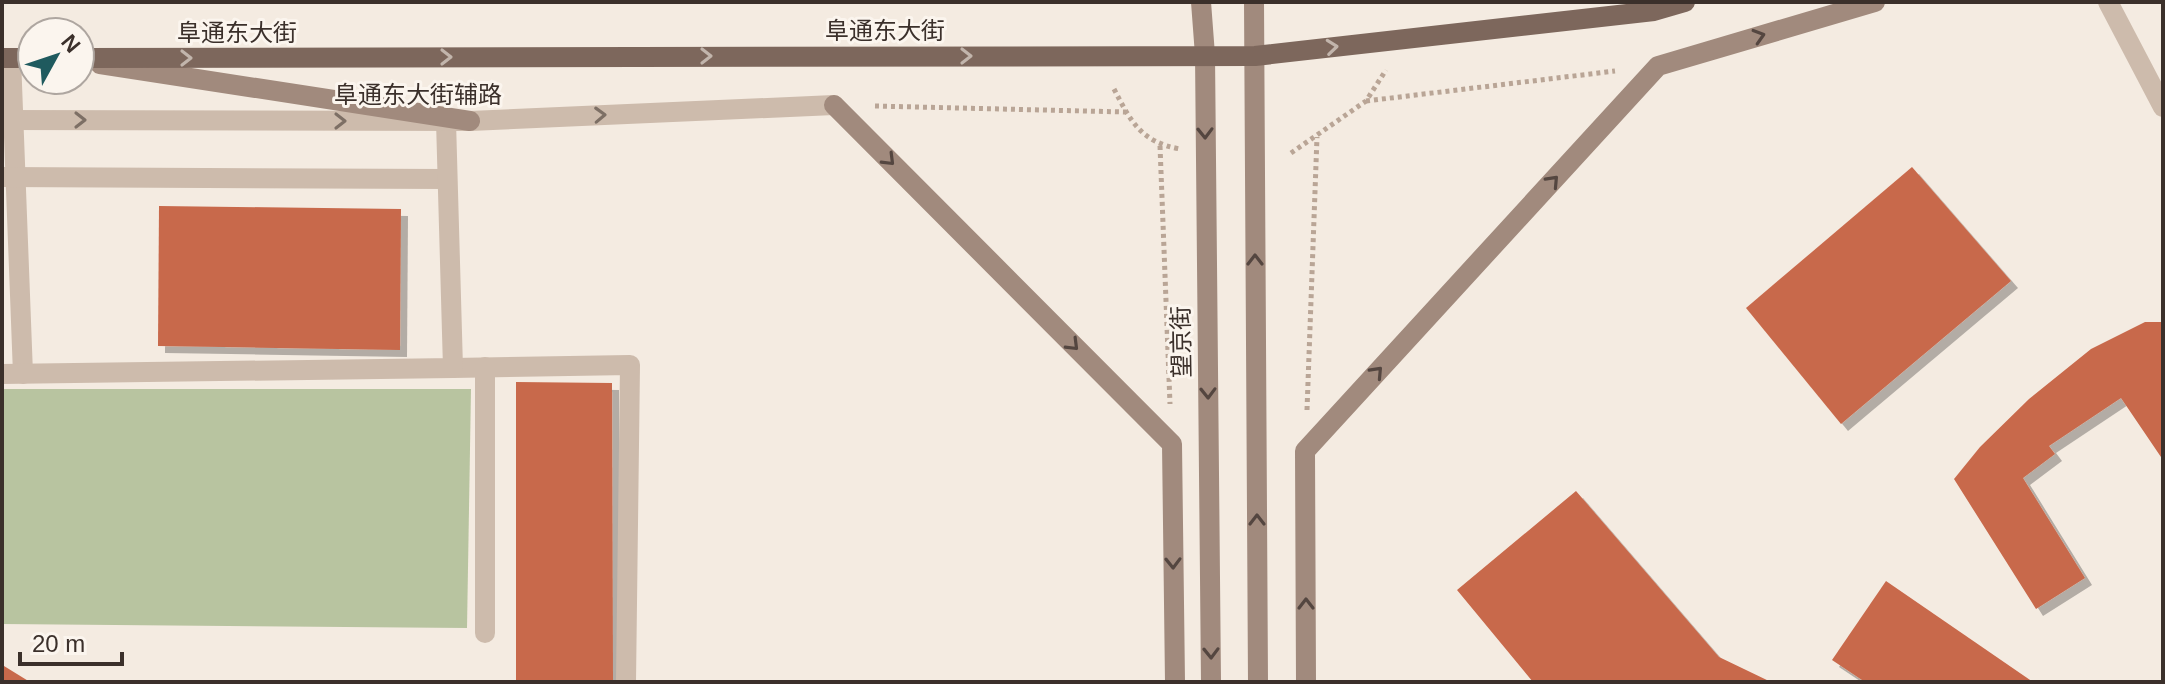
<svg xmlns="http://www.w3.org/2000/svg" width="2165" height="684" viewBox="0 0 2165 684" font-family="Helvetica,'Noto Sans SC',sans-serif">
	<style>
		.green { fill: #b8c4a0 }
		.building { fill: #c8694b; filter: url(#shadow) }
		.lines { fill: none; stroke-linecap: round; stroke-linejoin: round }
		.path { stroke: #b9a596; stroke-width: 5; stroke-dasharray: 4 4; stroke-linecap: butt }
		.lane { stroke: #cdbbac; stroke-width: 20 }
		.street { stroke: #cdbbac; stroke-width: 20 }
		.secondary { stroke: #a18a7d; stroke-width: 20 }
		.primary { stroke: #7d675c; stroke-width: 20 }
		.oneway { stroke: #544640 }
		.oneway2 { stroke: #c2b5ac }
		.oneway3 { stroke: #7d6f65 }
		.labels { text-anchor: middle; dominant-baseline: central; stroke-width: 6; stroke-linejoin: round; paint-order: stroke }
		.street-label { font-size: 24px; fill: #3b302b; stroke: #fbf5ee }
	</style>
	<defs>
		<filter id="shadow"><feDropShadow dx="7" dy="7" stdDeviation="0" flood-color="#0004"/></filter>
	</defs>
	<rect width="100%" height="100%" fill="#f4ebe1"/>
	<!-- green -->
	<path class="green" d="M2 389H471L467 628 2 624Z"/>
	<!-- building -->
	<g class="building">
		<path d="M1912 167 2011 281 1841 424 1746 308Z"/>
		<path d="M159 206 401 209 400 350 158 346Z"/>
		<path d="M2145 322H2163V460L2121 398 2049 446 2055 454 2023 478 2085 578 2036 609 1954 479 1980 447 2029 399 2091 349Z"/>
		<path d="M516 382 612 383 613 680H516Z"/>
		<path d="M1576 491 1719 657 1771 682H1533L1457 590Z"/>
		<path d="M1886 581 2033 682H1865L1832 660Z"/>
		<path d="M2 664 4 666 30 682H2Z"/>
	</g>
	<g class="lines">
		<!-- path -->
		<g class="path">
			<path d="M1114 89C1131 122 1141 142 1180 149"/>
			<path d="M1366 101 1615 71"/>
			<path d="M875 106 1126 112"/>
			<path d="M1160 146 1170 404"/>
			<path d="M1291 153 1366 101 1386 70"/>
			<path d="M1307 410 1317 137"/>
		</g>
		<!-- lane -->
		<g class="lane">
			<path d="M11 58 23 374"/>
			<path d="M2 177 447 179"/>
			<path d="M453 368 630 365 626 682"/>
			<path d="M2 374 453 368 446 121"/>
			<path d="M485 633V367"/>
		</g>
		<!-- street -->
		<g class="street">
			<path d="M2108 2 2163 107"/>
			<path d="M2 120 470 121 834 105"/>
		</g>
		<!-- secondary -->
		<g class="secondary">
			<path d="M1201 2 1205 55 1211 682"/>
			<path d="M1254 2 1258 682"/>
			<path d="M100 64 470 121"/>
			<path d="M834 105 1172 444 1175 682"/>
			<path d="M1306 682 1305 451 1658 66 1875 2"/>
		</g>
		<!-- primary -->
		<g class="primary">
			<path d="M2 58H32"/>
			<path d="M80 58 1255 56 1654 11 1685 2"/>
		</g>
	</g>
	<!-- one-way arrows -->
	<defs><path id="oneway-chevron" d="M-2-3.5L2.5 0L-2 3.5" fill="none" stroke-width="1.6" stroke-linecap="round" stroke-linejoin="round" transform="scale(2)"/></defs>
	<g class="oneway">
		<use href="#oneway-chevron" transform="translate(1759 36) rotate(-17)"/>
		<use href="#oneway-chevron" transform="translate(1205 133) rotate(89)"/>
		<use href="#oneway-chevron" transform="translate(889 160) rotate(45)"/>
		<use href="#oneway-chevron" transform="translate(1553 181) rotate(-47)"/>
		<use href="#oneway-chevron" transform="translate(1255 260) rotate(-90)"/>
		<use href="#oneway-chevron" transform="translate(1073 345) rotate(45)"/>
		<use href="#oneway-chevron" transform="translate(1377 372) rotate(-47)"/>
		<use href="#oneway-chevron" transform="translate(1208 393) rotate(89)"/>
		<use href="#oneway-chevron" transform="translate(1257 520) rotate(-90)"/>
		<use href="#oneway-chevron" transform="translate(1173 563) rotate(89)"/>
		<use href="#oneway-chevron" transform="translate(1306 604) rotate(-90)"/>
		<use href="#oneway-chevron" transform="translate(1211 653) rotate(89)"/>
	</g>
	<g class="oneway2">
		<use href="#oneway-chevron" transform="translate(1332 47) rotate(-6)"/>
		<use href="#oneway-chevron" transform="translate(706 56)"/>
		<use href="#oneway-chevron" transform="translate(966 56)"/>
		<use href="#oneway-chevron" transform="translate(446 57)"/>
		<use href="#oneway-chevron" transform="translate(186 58)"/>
	</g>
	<g class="oneway3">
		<use href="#oneway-chevron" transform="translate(600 115) rotate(-2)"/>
		<use href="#oneway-chevron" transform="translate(80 120)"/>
		<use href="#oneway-chevron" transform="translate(340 121)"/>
	</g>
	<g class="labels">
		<!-- street labels -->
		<g class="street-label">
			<text x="885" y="30">阜通东大街</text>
			<text x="237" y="32">阜通东大街</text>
			<text x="418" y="94">阜通东大街辅路</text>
			<text transform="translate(1181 342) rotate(-91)">望京街</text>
		</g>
	</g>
	<!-- border -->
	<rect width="2165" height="684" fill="none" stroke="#3b302b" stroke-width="8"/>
	<!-- north arrow -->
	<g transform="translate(56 56) rotate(50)"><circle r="38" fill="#fbf5ee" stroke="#aea6a0" stroke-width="2"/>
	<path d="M0-6L14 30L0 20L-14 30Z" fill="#1f5a5e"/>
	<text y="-12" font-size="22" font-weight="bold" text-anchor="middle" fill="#3b302b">N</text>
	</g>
	<!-- scale -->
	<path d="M20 652v12h102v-12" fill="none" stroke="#3b302b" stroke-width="4"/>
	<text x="32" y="652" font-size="24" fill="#3b302b" stroke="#fbf5ee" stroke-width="6" paint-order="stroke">20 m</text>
</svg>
